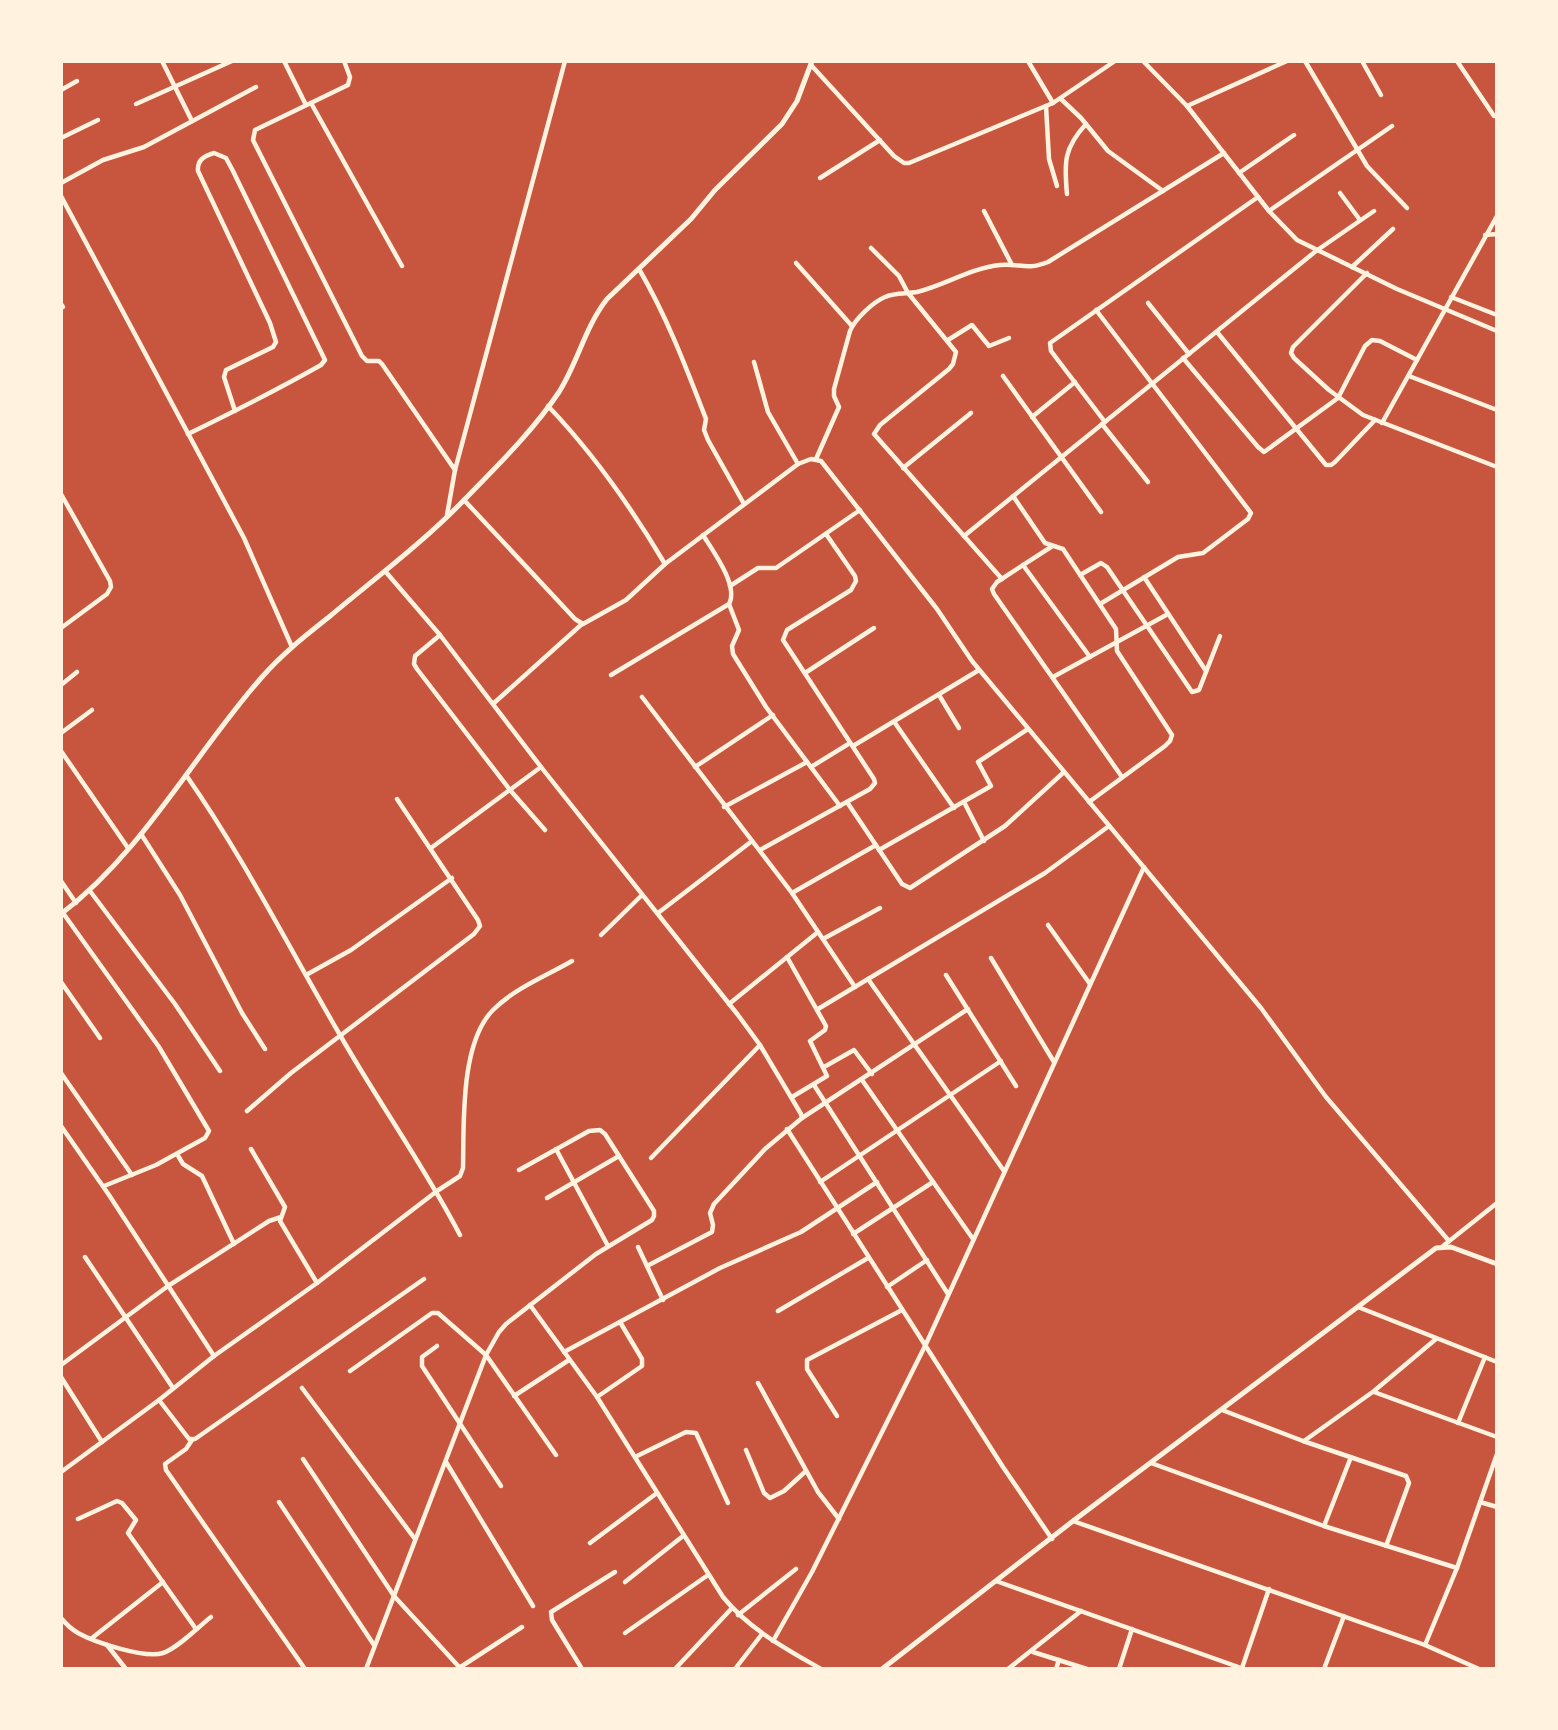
<svg xmlns="http://www.w3.org/2000/svg" width="1558" height="1730" viewBox="0 0 1558 1730" font-family="'PT Sans Narrow',sans-serif">
	<style>
		.lines { fill: none; stroke-linecap: round; stroke-linejoin: round }
		.minor { stroke: #fff3e0; stroke-width: 4.5 }
		.tertiary { stroke: #fff3e0; stroke-width: 5 }
	</style>
	<rect width="100%" height="100%" fill="#c8553d"/>
	<g class="lines">
		<!-- minor -->
		<g class="minor">
			<path d="M162 61 192 121"/>
			<path d="M284 61 306 105"/>
			<path d="M344 61 350 77 348 85 255 130 253 140 362 356 367 361H379L382 364 455 470"/>
			<path d="M1028 61 1053 103"/>
			<path d="M1143 61 1187 106 1269 211 1297 240 1397 289 1497 331"/>
			<path d="M1305 61 1367 166 1407 208"/>
			<path d="M1362 61 1381 95"/>
			<path d="M1457 61 1494 116"/>
			<path d="M811 65 894 156 904 163H909L1053 103 1115 61"/>
			<path d="M61 90 77 81"/>
			<path d="M1061 99 1081 118 1108 151 1163 191"/>
			<path d="M311 103 402 266"/>
			<path d="M136 104 232 61"/>
			<path d="M1046 106 1049 159 1057 186"/>
			<path d="M1187 106 1287 61"/>
			<path d="M61 138 98 120"/>
			<path d="M1239 173 1294 135"/>
			<path d="M820 178 880 140"/>
			<path d="M61 183 103 160 144 147 256 87"/>
			<path d="M1340 193 1360 220"/>
			<path d="M1067 194C1064 162 1064 148 1086 124"/>
			<path d="M61 196 244 538 292 647"/>
			<path d="M984 211 1012 265"/>
			<path d="M1269 211 1392 126"/>
			<path d="M1485 235 1497 234"/>
			<path d="M871 248 899 276 908 293 956 352 953 364 949 369 880 425 874 434 1002 579"/>
			<path d="M796 263 852 326"/>
			<path d="M1352 267 1393 229"/>
			<path d="M639 269C667 317 686 367 706 419L704 430 708 440 744 504"/>
			<path d="M1367 273 1293 347 1291 353 1294 358 1329 390 1363 415 1497 467"/>
			<path d="M1451 297 1497 315"/>
			<path d="M1148 303 1189 354"/>
			<path d="M61 304 63 307"/>
			<path d="M1096 310 1251 513 1248 519 1203 553 1178 557 1100 604"/>
			<path d="M1217 332 1326 465H1331L1335 462 1375 420"/>
			<path d="M948 340 972 325 989 346 1009 338"/>
			<path d="M1183 358 1258 447 1264 452 1338 398 1365 346 1372 340 1380 341 1417 360"/>
			<path d="M754 362 768 412 798 464"/>
			<path d="M1003 376 1101 512"/>
			<path d="M1409 376 1497 410"/>
			<path d="M548 406C594 454 631 507 665 564"/>
			<path d="M1032 417 1075 382"/>
			<path d="M1105 422 1051 351 1050 343 1258 197"/>
			<path d="M1382 423 1497 216"/>
			<path d="M1102 424 1148 482"/>
			<path d="M188 434C233 412 277 390 321 365L325 360 233 171 226 158 214 153C204 156 197 160 198 171L270 323 276 342 273 347 226 370 224 377 235 411"/>
			<path d="M816 459 839 407 834 396V389L850 331C855 319 873 302 885 297 895 292 907 294 917 292 945 285 971 268 1000 265 1021 263 1025 271 1048 262L1224 153"/>
			<path d="M903 468 971 413"/>
			<path d="M61 494 110 581 111 587 107 594 61 628"/>
			<path d="M1013 496 1045 543 1063 549 1116 629 1117 651 1172 735 1170 741 1165 746 1089 802"/>
			<path d="M464 500 575 619 583 624 626 600 665 564 798 464 811 459 821 461 937 609 972 661 1261 1008 1326 1097 1449 1241"/>
			<path d="M447 515 455 470 565 61"/>
			<path d="M964 536 1316 251 1374 211"/>
			<path d="M1051 547 997 582 992 589 994 594 1122 777"/>
			<path d="M1023 565 1090 657"/>
			<path d="M385 571 440 635 541 767 738 1015 760 1045 801 1114 802 1118 765 1149 714 1204 710 1213 713 1225 712 1232 647 1266"/>
			<path d="M1080 575 1101 563 1107 567 1192 692 1199 690 1220 636"/>
			<path d="M1144 577 1206 671"/>
			<path d="M730 586 758 568H776L860 510"/>
			<path d="M729 604 739 630 732 646 733 654 766 707 840 806"/>
			<path d="M440 635 415 656 414 664 417 669 510 790 545 830"/>
			<path d="M805 673 874 628"/>
			<path d="M611 675 729 604C739 586 713 551 703 535"/>
			<path d="M1053 677 1168 614"/>
			<path d="M61 685 77 672"/>
			<path d="M939 695 959 728"/>
			<path d="M642 697 792 893 855 987"/>
			<path d="M494 703 582 624"/>
			<path d="M895 723 954 808"/>
			<path d="M61 733 92 710"/>
			<path d="M853 746 979 670"/>
			<path d="M61 751 128 848"/>
			<path d="M695 767 773 715"/>
			<path d="M811 767 850 743"/>
			<path d="M186 775C244 858 289 948 340 1035 379 1103 424 1166 460 1235"/>
			<path d="M847 802 902 884 910 888 1005 826 1064 772"/>
			<path d="M964 802 984 841"/>
			<path d="M724 807 807 762"/>
			<path d="M141 834 180 895 242 1013 265 1049"/>
			<path d="M431 848 541 767"/>
			<path d="M760 850 870 789 875 783 874 779 783 640 787 630 851 590 856 581 855 576 826 534"/>
			<path d="M879 850 991 786 978 762 1028 729"/>
			<path d="M61 881 76 903"/>
			<path d="M90 891 175 1004 220 1071"/>
			<path d="M792 893 876 845"/>
			<path d="M63 913 159 1047 209 1131 205 1138 156 1165 104 1186"/>
			<path d="M658 913 752 841"/>
			<path d="M1048 925 1090 984"/>
			<path d="M601 935 642 895"/>
			<path d="M823 939 880 908"/>
			<path d="M787 957 826 1026 825 1030 810 1041 827 1076 792 1097"/>
			<path d="M991 958 1054 1062"/>
			<path d="M306 975 351 950 452 878"/>
			<path d="M946 975 1016 1086"/>
			<path d="M868 979 1004 1171"/>
			<path d="M61 982 100 1038"/>
			<path d="M729 1004 818 932"/>
			<path d="M818 1009 1045 873 1109 826"/>
			<path d="M824 1067 854 1050 872 1074"/>
			<path d="M61 1073 132 1175"/>
			<path d="M862 1080 973 1239"/>
			<path d="M814 1085 948 1294"/>
			<path d="M247 1111 291 1073 474 934 480 926 478 920 397 799"/>
			<path d="M802 1118 968 1009"/>
			<path d="M61 1126 109 1195 214 1356"/>
			<path d="M787 1129 1003 1467 1052 1539"/>
			<path d="M251 1149 285 1207 280 1221 317 1283"/>
			<path d="M556 1149 608 1246"/>
			<path d="M177 1154 183 1164 202 1176 234 1244"/>
			<path d="M651 1158 760 1045"/>
			<path d="M820 1182 1001 1061"/>
			<path d="M547 1198 619 1156"/>
			<path d="M853 1234 933 1182"/>
			<path d="M1443 1246 1497 1203"/>
			<path d="M638 1247 663 1300"/>
			<path d="M85 1257 173 1388"/>
			<path d="M887 1287 927 1260"/>
			<path d="M530 1305 597 1397 723 1597C750 1630 785 1648 821 1669"/>
			<path d="M1358 1307 1497 1362"/>
			<path d="M778 1311 868 1258"/>
			<path d="M437 1346 422 1357V1366L501 1486"/>
			<path d="M564 1352 720 1268 801 1232 877 1182"/>
			<path d="M61 1365 168 1286 269 1221 281 1217"/>
			<path d="M350 1371 432 1313H438L486 1355 556 1455"/>
			<path d="M61 1377 102 1442"/>
			<path d="M758 1383 818 1492 839 1519"/>
			<path d="M302 1388 415 1539"/>
			<path d="M1374 1392 1497 1437"/>
			<path d="M514 1396 569 1360"/>
			<path d="M597 1397 642 1366V1359L620 1322"/>
			<path d="M159 1400 189 1439H195L424 1279"/>
			<path d="M1222 1410 1303 1441 1406 1476 1409 1483 1386 1546"/>
			<path d="M837 1416 807 1369V1360L902 1310"/>
			<path d="M1458 1423 1485 1357"/>
			<path d="M192 1440 186 1449 165 1464 166 1470 305 1669"/>
			<path d="M1304 1441 1374 1391 1436 1339"/>
			<path d="M746 1450 764 1493 770 1498 784 1491 806 1471"/>
			<path d="M635 1457 686 1432 696 1433 728 1503"/>
			<path d="M303 1459 394 1596 461 1669"/>
			<path d="M446 1462 533 1606"/>
			<path d="M1151 1463 1324 1526 1457 1568"/>
			<path d="M61 1472 159 1400 214 1356 317 1283 437 1191 460 1176 463 1168C464 1124 460 1043 493 1010 515 988 546 976 572 961"/>
			<path d="M279 1502 374 1645"/>
			<path d="M1480 1502 1497 1507"/>
			<path d="M78 1519 117 1501 122 1503 136 1520 128 1533 196 1629"/>
			<path d="M1073 1521 1425 1645 1479 1669"/>
			<path d="M1324 1526 1351 1457"/>
			<path d="M590 1543 657 1493"/>
			<path d="M996 1581 1244 1669"/>
			<path d="M625 1582 683 1536"/>
			<path d="M738 1615 796 1569"/>
			<path d="M61 1618C66 1624 71 1629 78 1633 94 1642 145 1659 163 1653 178 1648 198 1627 211 1617"/>
			<path d="M625 1633 708 1575"/>
			<path d="M92 1638 163 1582"/>
			<path d="M773 1641 812 1572 926 1344 1144 867"/>
			<path d="M107 1645 126 1669"/>
			<path d="M1425 1645 1457 1568 1497 1454"/>
			<path d="M1033 1652 1087 1669"/>
			<path d="M459 1668 522 1627"/>
			<path d="M1242 1668 1269 1589"/>
			<path d="M366 1669 486 1355 499 1332 506 1324 596 1254 652 1220 654 1216V1211L605 1134 600 1130 589 1131 519 1170"/>
			<path d="M582 1669 552 1620 551 1612 615 1572"/>
			<path d="M675 1669 732 1608"/>
			<path d="M735 1669 762 1634"/>
			<path d="M1008 1669 1081 1611"/>
			<path d="M1056 1669 1059 1660"/>
			<path d="M1119 1669 1132 1629"/>
			<path d="M1324 1669 1344 1616"/>
		</g>
		<!-- tertiary -->
		<g class="tertiary">
			<path d="M61 914C144 851 194 754 262 677 282 654 305 636 329 617 374 579 424 542 465 499 497 466 533 431 559 392 578 362 585 327 607 299L691 219 715 190 782 124 797 101 812 61"/>
			<path d="M882 1669 1073 1521 1436 1248 1451 1247 1497 1264"/>
		</g>
	</g>
	<!-- border -->
	<rect width="1558" height="1730" fill="none" stroke="#fff3e0" stroke-width="126"/>
</svg>
